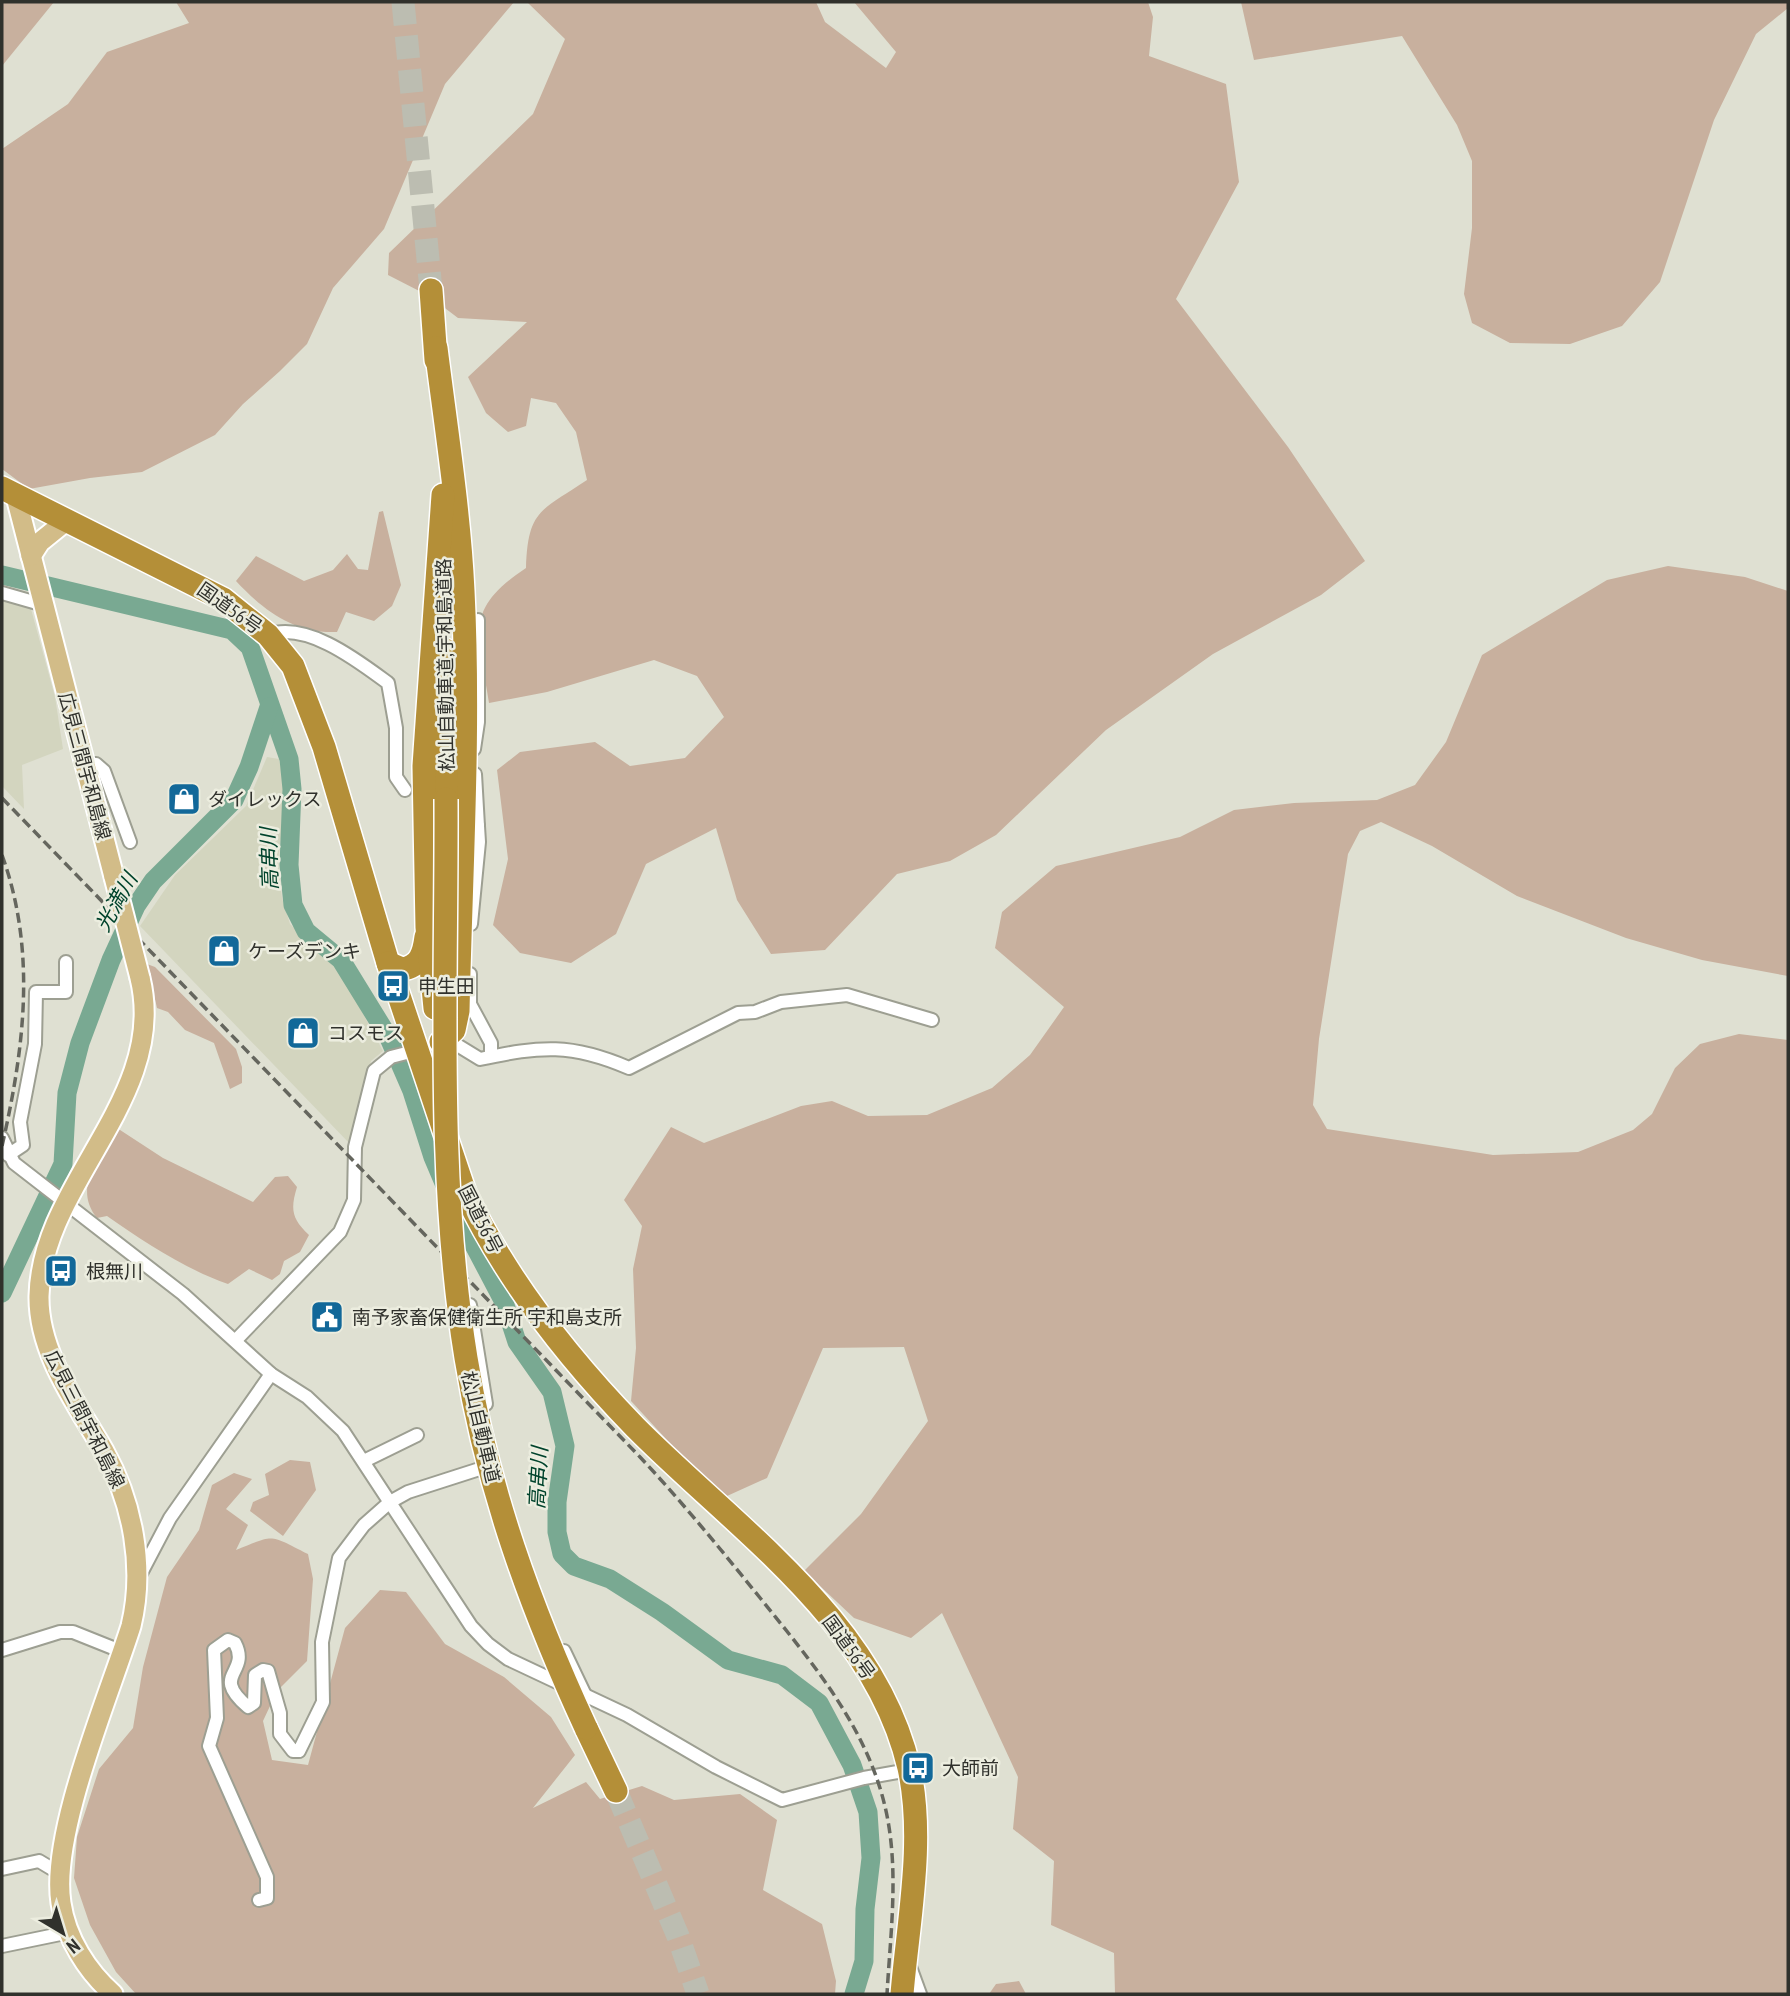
<svg xmlns="http://www.w3.org/2000/svg" width="1790" height="1996" viewBox="0 0 1790 1996" font-family="'PT Sans Narrow','Noto Sans JP',sans-serif">
	<style>
		.built { fill: #d3d5bf }
		.green { fill: #c8b09e }
		.lines { fill: none; stroke-linecap: round; stroke-linejoin: round }
		.river { stroke: #79a992; stroke-width: 19 }
		.highway-tunnel { stroke: #bcbdb1; stroke-width: 23; stroke-dasharray: 23 11; stroke-linecap: butt }
		.street-casing { stroke: #9d9f92; stroke-width: 16 }
		.primary-casing { stroke: #fff; stroke-width: 23 }
		.highway-casing { stroke: #fff; stroke-width: 26 }
		.street { stroke: #fff; stroke-width: 12 }
		.primary { stroke: #d2bc88; stroke-width: 19 }
		.highway { stroke: #b48f38; stroke-width: 23 }
		.rail { stroke: #65665e; stroke-width: 3.5; stroke-dasharray: 10 5; stroke-linecap: butt }
		.primary-bridge-casing { stroke: #fff; stroke-width: 23; stroke-linecap: butt }
		.highway-bridge-casing { stroke: #fff; stroke-width: 26; stroke-linecap: butt }
		.primary-bridge { stroke: #d2bc88; stroke-width: 19 }
		.highway-bridge { stroke: #b48f38; stroke-width: 23 }
		.labels { text-anchor: middle; dominant-baseline: central; stroke-width: 5; stroke-linejoin: round; paint-order: stroke }
		.street-label { font-size: 19px; fill: #30312c; stroke: #eceddf }
		.poi-label { font-size: 19px; fill: #30312c; stroke: #eceddf; text-anchor: start }
		.water-label { font-size: 21px; font-style: italic; fill: #00432c; stroke: #eceddf }
	</style>
	<rect width="100%" height="100%" fill="#dfe0d2"/>
	<!-- built -->
	<g class="built">
		<path d="M2 599 31 609 55 697 63 749 22 765 24 809 2 786Z"/>
		<path d="M267 757 279 759 284 784V817L278 860 282 898 290 924 342 974 383 1051 371 1061 350 1144 140 926 175 875 246 806Z"/>
	</g>
	<!-- green -->
	<g class="green">
		<path d="M2 2H54L2 66Z"/>
		<path d="M176 2H514L445 84 384 229 333 288 307 344 280 371 243 404 215 435 142 472 90 478 29 489 2 469V149L68 104 107 52 189 23Z"/>
		<path d="M527 2H816L825 22 886 68 896 52 854 2H1148L1153 17 1149 56 1226 84 1239 182 1176 299 1288 447 1365 561 1321 595 1213 654 1106 730 996 835 950 861 897 874 825 950 771 954 737 900 716 828 646 864 616 934 571 963 520 953 493 925 508 859 497 770 520 752 595 742 630 766 685 758 724 717 697 676 654 660 547 692 489 703C479 636 461 611 526 568 528 509 541 511 587 480L576 432 556 403 531 398 526 426 508 432 486 413 468 377 527 322 458 318 429 296 388 275 389 253 533 114 565 39Z"/>
		<path d="M1241 2H1788V8L1756 34 1714 120 1660 282 1622 326 1570 344 1510 343 1472 323 1464 294 1472 228V161L1457 125 1402 36 1254 60Z"/>
		<path d="M383 511 401 585 392 606 374 621 346 612 337 632C295 634 264 611 236 581L256 556 304 581 333 570 347 554 358 569 368 570 379 512Z"/>
		<path d="M1668 566 1745 577 1788 591V976L1702 960 1626 938 1517 896 1432 846 1381 822 1360 831 1348 854 1319 1039 1313 1105 1327 1129 1493 1155 1578 1152 1633 1130 1652 1114 1675 1068 1700 1044 1739 1034 1788 1040V1994H1115L1114 1953 1051 1925 1054 1861 1013 1829 1018 1777 942 1613 911 1638 854 1618 804 1571 861 1514 928 1421 904 1347 823 1348 767 1478 727 1496 690 1465 631 1401 636 1348 633 1269 642 1226 624 1200 671 1127 704 1143 801 1106 832 1101 868 1116 927 1115 992 1088 1030 1055 1064 1007 995 948 1002 912 1056 866 1180 837 1234 810 1294 803 1377 800 1415 785 1446 742 1482 655 1607 580Z"/>
		<path d="M147 964 155 967 236 1049 242 1067V1083L230 1089 214 1043 185 1030 168 1012 157 1008Z"/>
		<path d="M117 1128 163 1158 253 1202 275 1177 288 1176 297 1187C290 1210 292 1219 309 1235L300 1252 284 1261 280 1274 272 1280 249 1269 228 1284C185 1269 144 1242 107 1216L97 1218C72 1187 100 1157 117 1128Z"/>
		<path d="M290 1460 310 1462 316 1490 283 1536 250 1511 253 1502 269 1495 265 1474Z"/>
		<path d="M234 1473 252 1479 226 1509 248 1525 236 1550C276 1534 268 1534 308 1554L313 1579 307 1661 277 1691 263 1721 272 1760 308 1765 345 1628 380 1590 406 1592 445 1644 504 1677 551 1717 575 1755 533 1808 586 1782 600 1799 642 1786 674 1800 740 1794 777 1820 763 1890 822 1924 836 1981 835 1994H136L116 1972 90 1925 74 1878 77 1837 99 1769 133 1728 143 1667 167 1577 199 1530 212 1485Z"/>
		<path d="M1019 1981 1026 1994H989L996 1984Z"/>
	</g>
	<g class="lines">
		<!-- river -->
		<g class="river">
			<path d="M2 575 232 630 250 647 289 759 292 789 289 865 293 905 306 931 341 960 389 1038 412 1091 433 1157 455 1209 504 1302 517 1342 552 1392 565 1446 557 1502V1532L562 1554 574 1566 610 1579 662 1612 728 1660 782 1675 819 1703 852 1765 868 1812 871 1858 865 1909 864 1961 854 1994"/>
			<path d="M2 1293 63 1164 67 1093 80 1043 111 960 136 906 153 881 234 800 249 767 269 707"/>
		</g>
		<!-- highway-tunnel -->
		<g class="highway-tunnel">
			<path d="M403 2 431 290"/>
			<path d="M616 1791 678 1936 698 1994"/>
		</g>
		<defs>
			<g id="street">
				<path d="M2 593 44 605"/>
				<path d="M268 635C307 621 358 661 388 683L396 728V777L405 790"/>
				<path d="M474 749 478 722V620"/>
				<path d="M85 764H96L104 771 130 842"/>
				<path d="M475 774 478 826"/>
				<path d="M471 924 479 842 478 826 473 823"/>
				<path d="M470 974V1004L491 1043V1056"/>
				<path d="M444 1037 480 1059C541 1046 571 1043 629 1068L738 1013 755 1012 781 1002 847 995 932 1020"/>
				<path d="M2 1138 14 1163 183 1294 271 1374 307 1397 343 1431 471 1626 488 1644 508 1659 627 1715 716 1767 782 1800 864 1778 909 1770"/>
				<path d="M8 1155 23 1145 20 1122 35 1044 36 992H66V962"/>
				<path d="M470 1305 486 1404"/>
				<path d="M236 1340 340 1232 354 1200 355 1147 374 1071 391 1057 418 1050"/>
				<path d="M364 1461 417 1435"/>
				<path d="M139 1577 170 1518 271 1374"/>
				<path d="M2 1650 60 1632H73L123 1652"/>
				<path d="M564 1651 585 1695"/>
				<path d="M2 1869 39 1861 59 1873"/>
				<path d="M259 1900 267 1898V1877L209 1746 217 1718 214 1650 228 1640 235 1643C251 1674 209 1674 248 1707L254 1703 255 1675 263 1670 268 1671 280 1713V1734L293 1751H299L323 1702 322 1642 339 1558 364 1525 390 1502 408 1492 492 1465"/>
				<path d="M2 1946 70 1932"/>
				<path d="M909 1964 920 1994"/>
			</g>
			<g id="primary">
				<path d="M16 497 114 877"/>
				<path d="M31 556 40 542 66 521"/>
				<path d="M113 1994C87 1971 66 1938 61 1903 50 1834 109 1696 131 1626 145 1568 133 1503 104 1451 77 1404 38 1353 39 1296 41 1183 169 1097 140 978"/>
			</g>
			<g id="highway">
				<path d="M431 290 436 360"/>
				<path d="M436 348C446 428 459 509 463 591 470 730 461 871 458 1011L454 1030 441 1042"/>
				<path d="M2 488 223 599 268 635 293 666 324 747 388 963 465 1193C506 1279 569 1359 635 1427 735 1528 875 1621 909 1768 925 1840 908 1922 902 1994"/>
				<path d="M445 650 446 799"/>
				<path d="M388 963 402 969C420 967 424 953 426 937"/>
				<path d="M435 1008 427 927 424 766 443 495"/>
				<path d="M586 1728 616 1791"/>
			</g>
		</defs>
		<!-- street casing -->
		<use href="#street" class="street-casing"/>
		<!-- primary casing -->
		<use href="#primary" class="primary-casing"/>
		<!-- highway casing -->
		<use href="#highway" class="highway-casing"/>
		<!-- street -->
		<use href="#street" class="street"/>
		<!-- primary -->
		<use href="#primary" class="primary"/>
		<!-- highway -->
		<use href="#highway" class="highway"/>
		<!-- rail -->
		<g class="rail">
			<path d="M2 798 640 1457C683 1503 722 1551 761 1599 818 1670 878 1740 890 1834 897 1887 890 1941 887 1994"/>
			<path d="M2 855C37 952 24 1049 2 1146"/>
		</g>
		<defs>
			<path id="primary-bridge" d="M114 877 140 978"/>
			<path id="highway-bridge" d="M446 799C447 984 436 1174 466 1358 487 1488 531 1609 586 1728"/>
		</defs>
		<!-- primary-bridge casing -->
		<use href="#primary-bridge" class="primary-bridge-casing"/>
		<!-- highway-bridge casing -->
		<use href="#highway-bridge" class="highway-bridge-casing"/>
		<!-- primary-bridge -->
		<use href="#primary-bridge" class="primary-bridge"/>
		<!-- highway-bridge -->
		<use href="#highway-bridge" class="highway-bridge"/>
	</g>
	<!-- icons -->
	<defs>
		<symbol id="shop-square" viewBox="-11 -11 22 22"><rect x="-9" y="-9" width="18" height="18" rx="4" fill="#126899" stroke="#eceddf"/><path d="M-5-2.5h2.3a2.7 3.5 0 0 1 5.4 0H5L5.5 6h-11ZM-1.5-2.5h3a1.5 2.3 0 0 0-3 0Z" fill="#fff"/></symbol>
		<symbol id="bus-square" viewBox="-11 -11 22 22"><rect x="-9" y="-9" width="18" height="18" rx="4" fill="#126899" stroke="#eceddf"/><path d="M-5-6H5V4H4V6H2V4H-2V6H-4V4H-5ZM-3.5-4V0h7V-4ZM-3.5 1.2v1.5H-2V1.2ZM2 1.2v1.5H3.5V1.2Z" fill="#fff"/></symbol>
		<symbol id="civic-square" viewBox="-11 -11 22 22"><rect x="-9" y="-9" width="18" height="18" rx="4" fill="#126899" stroke="#eceddf"/><path d="M-.6-6.5H3V-4.5H.6V-3L4-1V1h2V6H-6V1h2V-1L-.6-3ZM-1.2 2.5V6h2.4V2.5Z" fill="#fff"/></symbol>
	</defs>
	<g fill-rule="evenodd">
		<use href="#shop-square" x="165" y="780" width="38" height="38"/>
		<use href="#shop-square" x="205" y="932" width="38" height="38"/>
		<use href="#bus-square" x="374" y="967" width="38" height="38"/>
		<use href="#shop-square" x="284" y="1014" width="38" height="38"/>
		<use href="#bus-square" x="42" y="1252" width="38" height="38"/>
		<use href="#civic-square" x="308" y="1298" width="38" height="38"/>
		<use href="#bus-square" x="899" y="1749" width="38" height="38"/>
	</g>
	<g class="labels">
		<!-- street labels -->
		<g class="street-label">
			<text transform="translate(230 608) rotate(35)">国道56号</text>
			<text transform="translate(445 665) rotate(-91)">松山自動車道;宇和島道路</text>
			<text transform="translate(85 766) rotate(75)">広見三間宇和島線</text>
			<text transform="translate(481 1219) rotate(63)">国道56号</text>
			<text transform="translate(85 1419) rotate(63)">広見三間宇和島線</text>
			<text transform="translate(481 1427) rotate(77)">松山自動車道</text>
			<text transform="translate(849 1647) rotate(54)">国道56号</text>
		</g>
		<!-- poi labels -->
		<g class="poi-label">
			<text x="208" y="799">ダイレックス</text>
			<text x="248" y="951">ケーズデンキ</text>
			<text x="418" y="986">申生田</text>
			<text x="328" y="1033">コスモス</text>
			<text x="86" y="1271">根無川</text>
			<text x="352" y="1317">南予家畜保健衛生所 宇和島支所</text>
			<text x="942" y="1768">大師前</text>
		</g>
		<!-- water labels -->
		<g class="water-label">
			<text transform="translate(269 859) rotate(-92)">高串川</text>
			<text transform="translate(116 902) rotate(-61)">光満川</text>
			<text transform="translate(538 1478) rotate(-87)">高串川</text>
		</g>
	</g>
	<!-- border -->
	<rect width="1790" height="1996" fill="none" stroke="#30312c" stroke-width="7"/>
	<!-- north arrow -->
	<g transform="translate(63 1933) rotate(142)" stroke="#eceddf" stroke-width="5" paint-order="stroke">
	<path d="M0-5L12 26L0 18L-12 26Z" fill="#30312c"/>
	<text y="-10" font-size="19" font-weight="bold" text-anchor="middle" fill="#30312c">N</text>
	</g>
</svg>
